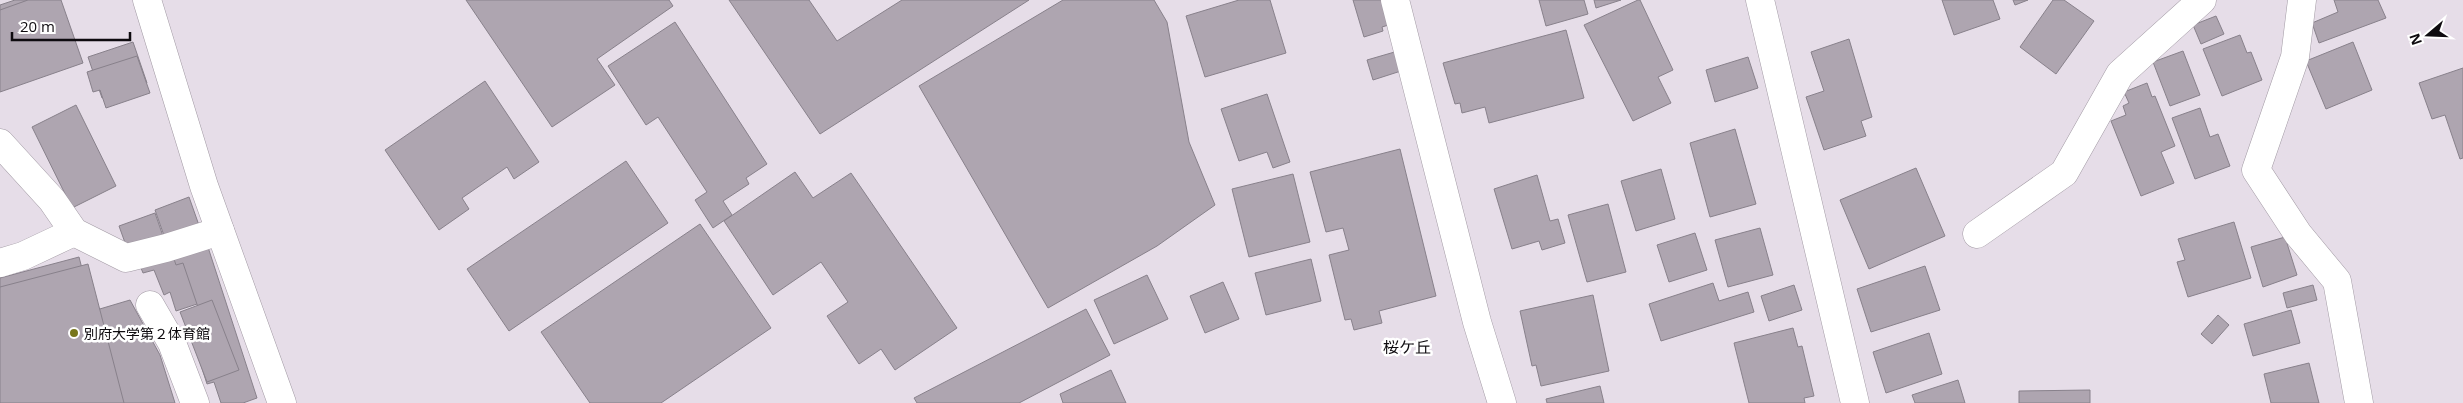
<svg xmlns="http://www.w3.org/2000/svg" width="2463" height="403" viewBox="0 0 2463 403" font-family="'Open Sans','Noto Sans JP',sans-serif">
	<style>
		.building { fill: #aea5b0; stroke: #88818b }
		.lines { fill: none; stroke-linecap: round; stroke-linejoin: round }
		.street-casing { stroke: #a29aa4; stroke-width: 29 }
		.secondary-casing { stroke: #a29aa4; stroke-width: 29 }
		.street { stroke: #fff; stroke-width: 28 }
		.secondary { stroke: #fff; stroke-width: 28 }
		.poi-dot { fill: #78761c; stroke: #fff; stroke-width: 2 }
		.labels { text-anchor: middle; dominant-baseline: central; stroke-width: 5; stroke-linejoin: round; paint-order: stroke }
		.poi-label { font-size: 14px; fill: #0e0b0f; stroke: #fff; text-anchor: start }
		.quarter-label { font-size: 16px; fill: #0e0b0f; stroke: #fff }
	</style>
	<rect width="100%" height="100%" fill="#e6dde8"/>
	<!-- building -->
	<g class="building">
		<path d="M15 0H57L78 59 3 86 0 78V5Z"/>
		<path d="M28 0H61L83 63 0 92V10Z"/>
		<path d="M466 0H669L673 6 597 59 615 85 552 127Z"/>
		<path d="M729 0H809L837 41 902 0H1029L820 134Z"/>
		<path d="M1063 0H1154L1167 22 1189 142 1215 205 1157 246 1048 308 919 86Z"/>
		<path d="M1239 0H1270L1286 53 1205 77 1186 16Z"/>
		<path d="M1353 0H1388L1395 23 1382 27 1383 31 1364 37Z"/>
		<path d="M1539 0H1584L1588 14 1546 26Z"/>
		<path d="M1594 0H1621L1596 8Z"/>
		<path d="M1638 0H1640L1673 70 1658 77 1671 103 1633 121 1584 25Z"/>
		<path d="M1942 0H1993L2000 19 1954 35Z"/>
		<path d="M2013 0H2028L2015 5Z"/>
		<path d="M2053 0H2064L2094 21 2056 74 2020 47Z"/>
		<path d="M2334 0H2378L2386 18 2319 43 2312 23 2338 12Z"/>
		<path d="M2216 16 2224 34 2201 44 2193 25Z"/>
		<path d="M675 22 767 164 746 178 749 184 723 201 732 215 713 228 695 200 707 192 658 117 646 125 608 66Z"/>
		<path d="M1566 30 1584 98 1489 123 1485 107 1462 113 1460 103 1455 104 1443 63Z"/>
		<path d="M2240 35 2247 53 2251 52 2262 80 2222 96 2203 49Z"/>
		<path d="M1849 39 1872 117 1861 121 1866 136 1824 150 1806 97 1824 91 1811 52Z"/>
		<path d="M133 42 147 83 102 98 88 57Z"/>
		<path d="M2353 42 2372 90 2326 109 2306 61Z"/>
		<path d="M1398 51 1404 70 1373 80 1367 60Z"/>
		<path d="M2183 51 2200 95 2170 106 2153 62Z"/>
		<path d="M137 56 150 93 106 108 100 90 93 92 87 72Z"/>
		<path d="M1748 57 1758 88 1715 102 1706 70Z"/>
		<path d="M2463 68V158L2460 159 2445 115 2432 119 2419 83Z"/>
		<path d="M485 81 539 162 514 179 507 167 462 198 469 209 439 230 385 150Z"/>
		<path d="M2147 83 2152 97 2155 96 2175 146 2161 152 2174 183 2141 196 2111 121 2126 115 2123 106 2129 103 2124 92Z"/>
		<path d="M1267 94 1290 162 1273 168 1267 152 1239 161 1221 109Z"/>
		<path d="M76 105 116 186 72 208 32 127Z"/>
		<path d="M2200 108 2210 137 2218 134 2230 166 2195 179 2172 118Z"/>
		<path d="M1735 129 1756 204 1710 217 1690 143Z"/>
		<path d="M1400 149 1436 296 1379 311 1382 323 1354 330 1351 319 1345 320 1329 255 1349 250 1343 228 1326 232 1310 172Z"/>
		<path d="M626 161 668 223 509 331 467 269Z"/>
		<path d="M1916 168 1945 236 1869 269 1840 200Z"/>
		<path d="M1661 169 1675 219 1636 231 1621 181Z"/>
		<path d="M795 172 813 198 851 173 957 328 895 370 881 349 859 364 827 316 848 302 821 262 773 295 724 221Z"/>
		<path d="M1293 174 1310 242 1249 257 1232 189Z"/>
		<path d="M1537 175 1550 221 1558 219 1565 243 1542 250 1539 241 1512 249 1494 189Z"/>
		<path d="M189 197 201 231 167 244 155 210Z"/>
		<path d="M1608 204 1626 272 1587 282 1568 215Z"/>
		<path d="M155 213 164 239 128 251 119 226Z"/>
		<path d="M2234 222 2251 278 2188 297 2177 262 2185 260 2178 239Z"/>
		<path d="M700 224 771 328 661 403H590L541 332Z"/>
		<path d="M1760 228 1773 275 1728 287 1715 240Z"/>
		<path d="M1695 233 1707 270 1669 282 1657 245Z"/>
		<path d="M2285 237 2297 275 2263 287 2251 247Z"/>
		<path d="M193 239 198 255 193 257 201 280 211 277 218 297 176 311 170 292 164 295 154 270 143 273 137 258Z"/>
		<path d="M206 241 257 398 243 403H221L214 382 207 384 187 321 201 316 183 263 176 265 172 253Z"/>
		<path d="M79 257 93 311 130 300 160 355 175 403H0V278Z"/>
		<path d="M1311 259 1321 301 1266 315 1255 273Z"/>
		<path d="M88 264 124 403H0V287Z"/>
		<path d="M1925 266 1940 310 1871 332 1857 289Z"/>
		<path d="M1147 275 1168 319 1114 344 1094 300Z"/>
		<path d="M1223 282 1239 319 1205 333 1190 296Z"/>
		<path d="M1713 283 1719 301 1748 292 1754 312 1661 341 1649 304Z"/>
		<path d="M1794 285 1802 310 1769 321 1761 296Z"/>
		<path d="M2313 285 2317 300 2287 308 2283 293Z"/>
		<path d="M1593 295 1609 371 1541 386 1536 365 1532 366 1520 311Z"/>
		<path d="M212 300 239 370 207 382 180 312Z"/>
		<path d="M1086 309 1110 355 1019 403H917L914 398Z"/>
		<path d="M2291 310 2300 343 2253 356 2244 324Z"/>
		<path d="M2218 315 2229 325 2212 344 2201 334Z"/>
		<path d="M1793 328 1798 347 1802 346 1814 396 1804 398 1805 403H1749L1734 343Z"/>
		<path d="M1929 333 1942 374 1886 393 1873 352Z"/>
		<path d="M2309 363 2319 403H2271L2264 374Z"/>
		<path d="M1111 370 1126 403H1063L1060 394Z"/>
		<path d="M1958 380 1965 403H1915L1912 395Z"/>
		<path d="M1600 386 1604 403H1547L1546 399Z"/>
		<path d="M2090 390V403H2019V391Z"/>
	</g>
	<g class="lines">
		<defs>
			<g id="street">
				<path d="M1760 0 1855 403"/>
				<path d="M2302 0 2295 57 2256 170 2298 234 2337 281 2359 403"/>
				<path d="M0 143 52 200 74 232 126 258 166 248 220 231"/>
				<path d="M1977 234 2064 173 2120 74 2202 0"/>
				<path d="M0 263 23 256 74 232"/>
				<path d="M150 305 172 343 195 403"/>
			</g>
			<g id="secondary">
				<path d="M147 0 204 186 282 403"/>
				<path d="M1395 0 1477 322 1502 403"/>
			</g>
		</defs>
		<!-- street casing -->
		<use href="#street" class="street-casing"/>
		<!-- secondary casing -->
		<use href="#secondary" class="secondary-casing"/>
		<!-- street -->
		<use href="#street" class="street"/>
		<!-- secondary -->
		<use href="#secondary" class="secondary"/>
	</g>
	<!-- markers -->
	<circle class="poi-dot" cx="74" cy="333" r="5"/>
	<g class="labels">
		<!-- poi labels -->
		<g class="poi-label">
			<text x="84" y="333">別府大学第２体育館</text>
		</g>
		<!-- quarter labels -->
		<g class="quarter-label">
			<text x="1407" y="347">桜ケ丘</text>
		</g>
	</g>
	<!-- north arrow -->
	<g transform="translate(2428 35) rotate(251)" stroke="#ffffff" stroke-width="4" paint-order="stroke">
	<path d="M0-4L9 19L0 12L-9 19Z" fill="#0e0b0f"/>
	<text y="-8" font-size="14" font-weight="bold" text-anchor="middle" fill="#0e0b0f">N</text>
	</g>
	<!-- scale -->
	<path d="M12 32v8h118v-8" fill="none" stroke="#0e0b0f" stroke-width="2.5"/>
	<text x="20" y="32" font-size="15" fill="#0e0b0f" stroke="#ffffff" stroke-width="4" paint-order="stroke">20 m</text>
</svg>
